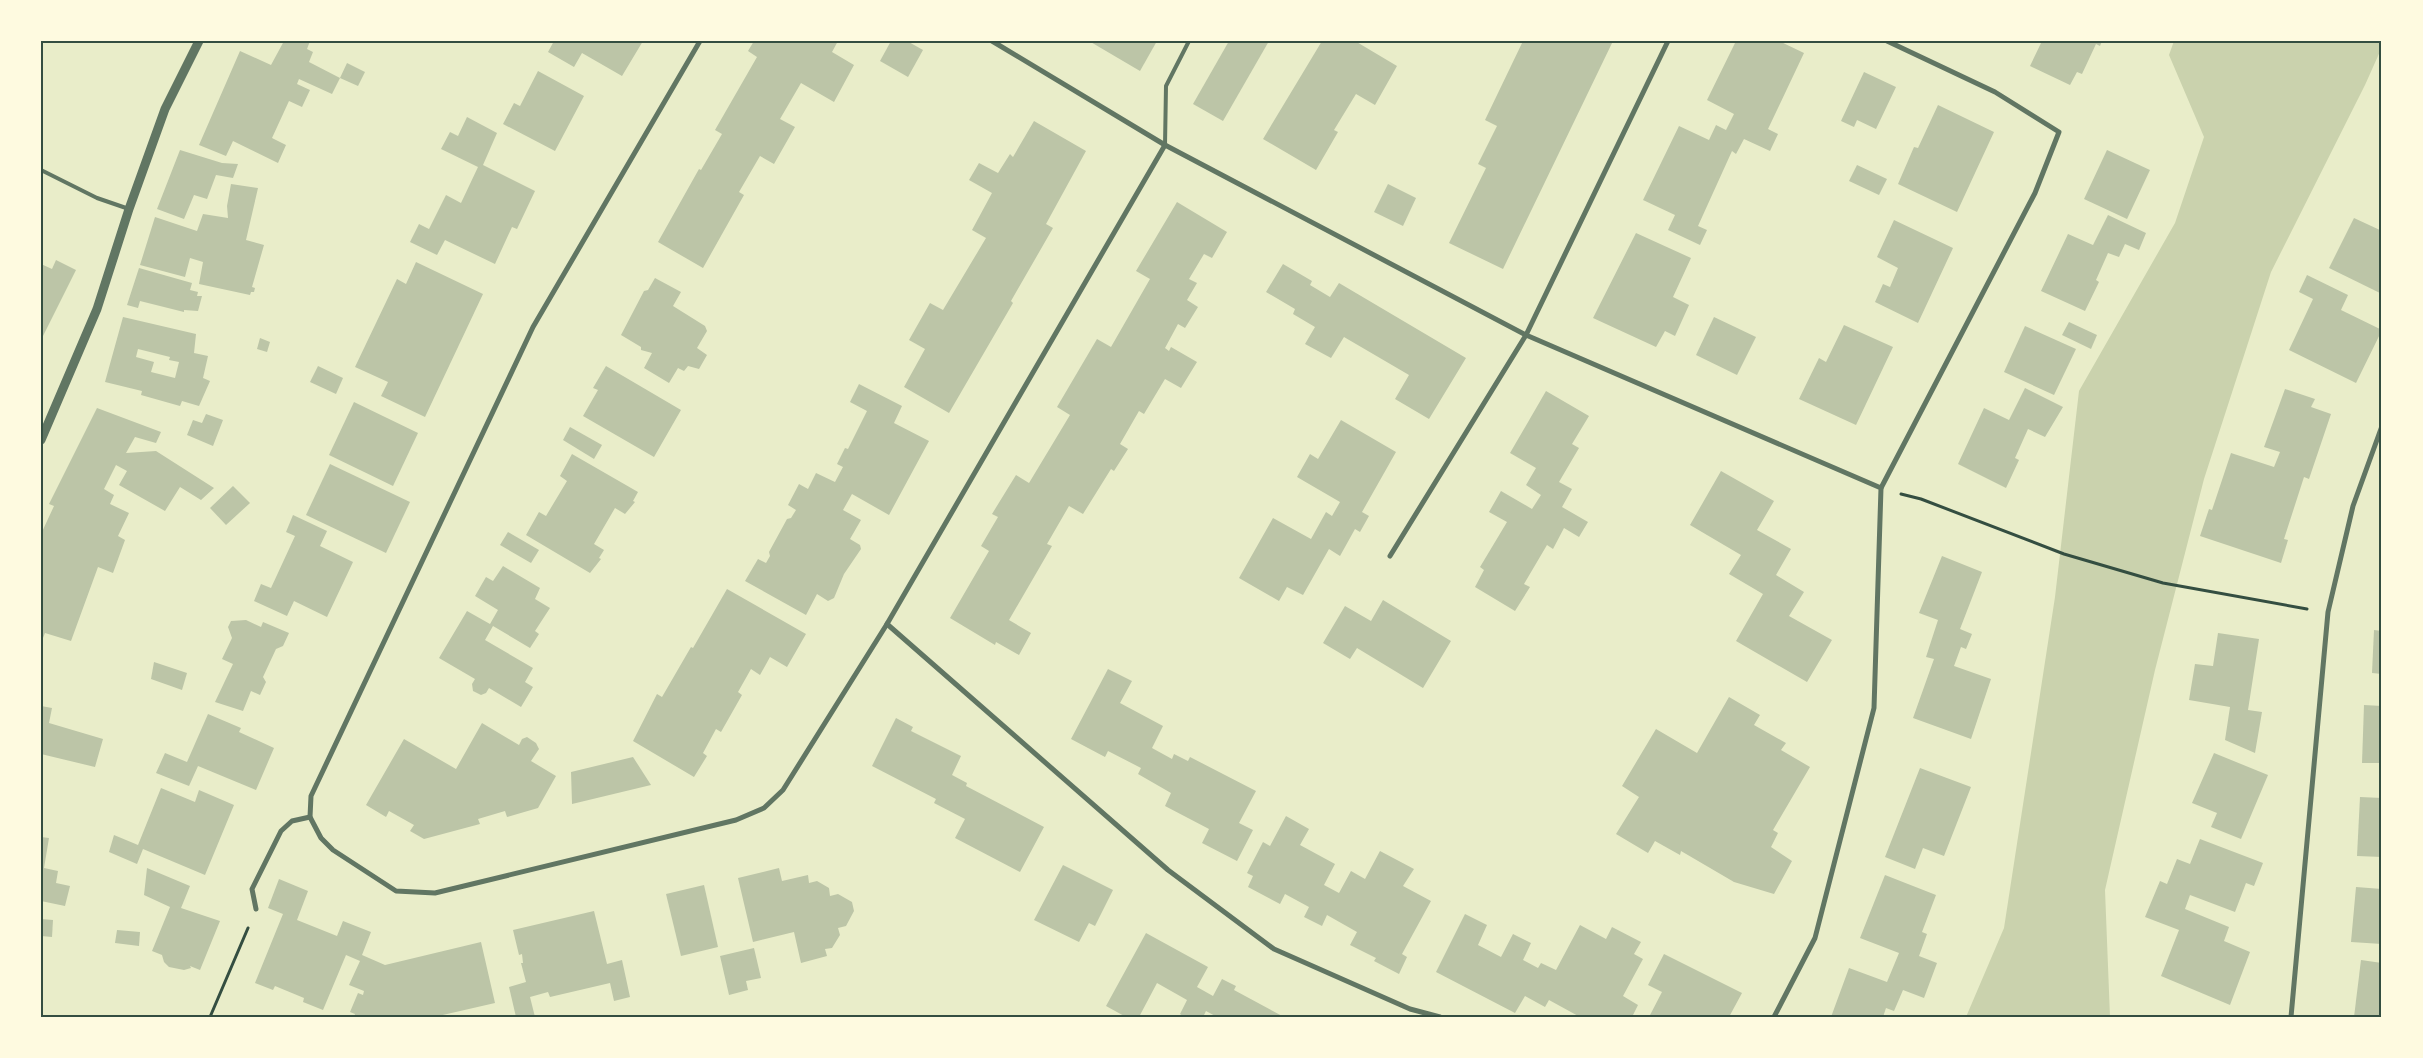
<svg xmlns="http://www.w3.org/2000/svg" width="2423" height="1058" viewBox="0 0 2423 1058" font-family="'PT Sans',sans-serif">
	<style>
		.green { fill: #cad2ad }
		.building { fill: #bcc5a7; fill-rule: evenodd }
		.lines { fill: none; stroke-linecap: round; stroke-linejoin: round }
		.path { stroke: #344e41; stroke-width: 3 }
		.service { stroke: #617663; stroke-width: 4 }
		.minor { stroke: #617663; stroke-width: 5 }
		.tertiary { stroke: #617663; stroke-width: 9 }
		.neatline { fill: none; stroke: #344e41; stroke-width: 2 }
	</style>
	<rect width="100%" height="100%" fill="#e9edc9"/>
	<!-- green -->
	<path class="green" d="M2174 41H2382V47L2365 85 2271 272 2204 479 2155 670 2105 890 2110 1017H1966L2004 928 2055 597 2079 391 2175 223 2204 137 2169 55Z"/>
	<!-- building -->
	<g class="building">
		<path d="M284 41H310L307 49 313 52 309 62 340 78 332 94 299 79 297 84 310 90 302 107 289 101 272 138 286 145 278 163 233 141 226 156 199 145 240 51 271 65Z"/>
		<path d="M554 41 567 42 643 41 622 76 582 53 574 67 548 52Z"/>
		<path d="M754 41H838L832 52 854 65 834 102 801 83 780 119 795 127 774 164 760 156 739 192 744 195 703 268 658 242 699 169 701 170 722 134 715 130 757 57 748 51Z"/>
		<path d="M891 41H907L923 50 908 77 880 61Z"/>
		<path d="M1089 41H1157L1140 71Z"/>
		<path d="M1229 41H1269L1223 121 1193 104Z"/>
		<path d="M1322 41H1355L1397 66 1375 105 1356 94 1334 130 1338 132 1316 170 1263 139Z"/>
		<path d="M1523 41H1613L1503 269 1449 243 1486 168 1478 164 1497 126 1485 120Z"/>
		<path d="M1736 41H1779L1804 53 1768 129 1778 134 1770 151 1744 139 1736 154 1732 151 1698 226 1707 230 1700 245 1668 230 1675 215 1643 200 1679 126 1709 140 1716 125 1726 130 1734 114 1707 100Z"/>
		<path d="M2042 41H2102L2100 46 2096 44 2082 74 2077 72 2070 85 2030 66Z"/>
		<path d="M347 63 365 72 358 86 340 78Z"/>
		<path d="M538 71 584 96 555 151 503 124 514 103 520 106Z"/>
		<path d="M1864 72 1896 87 1876 129 1857 120 1854 127 1841 121Z"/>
		<path d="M1938 105 1994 132 1957 212 1898 184 1914 147 1918 148Z"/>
		<path d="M467 117 497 133 483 165 535 191 517 229 512 227 495 264 445 240 437 255 410 242 419 224 429 229 446 195 461 203 478 167 441 149 450 132 458 136Z"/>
		<path d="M1034 121 1086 151 1046 224 1053 228 1011 301 1013 303 949 413 904 387 925 349 909 340 930 303 943 310 986 238 972 230 992 193 969 180 979 163 998 173 1010 154 1013 157Z"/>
		<path d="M180 150 222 163 238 164 233 178 216 175 207 199 194 195 184 219 157 209Z"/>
		<path d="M2107 150 2150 170 2127 219 2084 199Z"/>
		<path d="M1857 165 1887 179 1879 195 1849 181Z"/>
		<path d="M231 184 258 188 246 240 264 245 252 287 255 288 254 292H251L250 295 199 284 203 262 190 258 185 277 140 265 155 217 197 231 203 214 228 218 227 206Z"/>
		<path d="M1388 184 1416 198 1403 226 1374 212Z"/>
		<path d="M1177 202 1227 232 1212 258 1204 254 1189 279 1197 283 1187 300 1198 307 1185 328 1178 324 1165 348 1169 351 1171 347 1197 362 1181 388 1165 379 1144 414 1139 411 1120 444 1128 449 1114 471 1111 469 1083 514 1069 506 1047 544 1052 546 1009 620 1031 633 1019 655 996 642 995 645 950 618 989 551 981 546 998 517 992 514 1016 475 1029 483 1070 415 1057 407 1097 339 1111 347 1150 279 1136 271Z"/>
		<path d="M2108 215 2146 233 2139 250 2125 244 2119 257 2108 253 2096 280 2099 282 2085 311 2041 291 2068 234 2093 245Z"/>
		<path d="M2354 218 2382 231V294L2329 268Z"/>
		<path d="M1894 220 1953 248 1918 323 1875 302 1883 284 1890 287 1898 268 1877 257Z"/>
		<path d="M1636 233 1691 258 1673 297 1689 305 1675 336 1665 331 1656 347 1593 318Z"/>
		<path d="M56 260 76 270 41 340V264L52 269Z"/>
		<path d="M416 262 483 294 425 417 381 396 388 382 355 367 397 279 406 284Z"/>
		<path d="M1283 264 1312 281 1310 285 1330 297 1339 283 1466 358 1429 419 1395 399 1409 375 1344 337 1331 358 1305 344 1315 327 1293 314 1295 309 1266 292Z"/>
		<path d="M139 268 192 283 190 290 198 292 197 296H202L198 311 184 310V312L140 301 138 308 127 305Z"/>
		<path d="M2307 275 2348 295 2341 310 2382 330 2356 383 2289 350 2313 299 2299 292Z"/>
		<path d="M655 278 681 292 673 306 705 326 707 331 697 348 707 355 699 369 688 366 684 371 678 368 669 383 644 368 652 353 641 350V347L621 335 644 291 648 290Z"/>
		<path d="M123 317 196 334 194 353 208 356 203 378 210 381 199 406 182 401 180 406 141 395 142 391 105 382ZM138 349 170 357 169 360 179 362 175 378 151 372 154 362 136 357Z"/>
		<path d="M1714 317 1756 337 1737 375 1696 355Z"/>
		<path d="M2069 322 2097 335 2091 349 2062 335Z"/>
		<path d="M1844 325 1893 347 1856 425 1799 399 1819 358 1826 362Z"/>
		<path d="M2025 326 2076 349 2054 395 2004 372Z"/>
		<path d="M260 338 270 342 267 352 257 349Z"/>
		<path d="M318 366 343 378 336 394 310 382Z"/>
		<path d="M606 366 681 410 654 457 583 416 598 390 593 388Z"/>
		<path d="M859 384 902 406 894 423 929 441 889 515 852 494 843 510 861 520 850 539 860 545 861 549 844 574 834 598 828 601 817 594 806 615 745 581 758 559 766 563 770 556 769 552 787 519 791 518 796 510 788 505 799 484 808 489 816 473 835 482 843 467 837 464 845 448 848 449 867 411 850 402Z"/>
		<path d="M2025 388 2063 407 2045 437 2028 429 2015 458 2019 460 2006 488 1958 464 1984 408 2009 420Z"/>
		<path d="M2285 389 2315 399 2311 407 2331 414 2309 479 2304 477 2284 539 2288 540 2281 563 2200 536 2209 509 2212 510 2231 453 2274 467 2280 452 2264 447Z"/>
		<path d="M1546 391 1589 416 1572 444 1579 448 1559 482 1572 489 1562 507 1588 522 1579 537 1564 528 1553 549 1547 545 1524 584 1530 587 1515 611 1475 587 1484 570 1480 567 1507 522 1489 512 1501 491 1532 509 1541 495 1526 485 1536 468 1510 453Z"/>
		<path d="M354 402 418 433 393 486 329 455Z"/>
		<path d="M97 408 161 432 156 443 135 437 126 453 156 451 214 488 201 500 180 487 165 511 119 485 127 471 116 465 104 489 114 495 110 504 129 513 118 536 125 540 113 573 98 567 71 641 45 633 41 643V534L54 506 49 504Z"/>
		<path d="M206 414 223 420 213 446 187 435 193 420 202 423Z"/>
		<path d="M1341 420 1396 452 1362 512 1369 516 1360 532 1355 529 1340 556 1329 549 1303 595 1287 587 1279 601 1239 578 1273 518 1311 539 1326 512 1332 516 1340 502 1297 477 1310 454 1318 459Z"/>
		<path d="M570 427 602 445 594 459 563 440Z"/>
		<path d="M572 454 638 492 633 501 635 502 625 514 615 508 594 544 604 550 599 558 601 559 590 573 526 535 539 512 546 516 567 481 560 476Z"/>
		<path d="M330 464 410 502 386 553 306 515Z"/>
		<path d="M1721 471 1774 501 1757 530 1791 549 1776 575 1804 592 1789 616 1832 640 1807 682 1736 641 1763 594 1729 574 1741 555 1690 525Z"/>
		<path d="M233 486 250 503 226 525 210 508Z"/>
		<path d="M293 515 327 531 320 546 353 562 327 617 294 601 287 616 254 601 261 584 271 588 295 536 286 532Z"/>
		<path d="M508 532 539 550 531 563 500 545Z"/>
		<path d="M1942 556 1982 572 1960 629 1972 634 1966 649 1961 647 1954 666 1991 679 1971 739 1913 718 1934 659 1926 657 1938 620 1919 613Z"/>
		<path d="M503 566 540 588 535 599 550 608 535 631 539 634 530 648 493 626 485 640 533 668 525 682 533 687 521 707 489 688 486 693 481 695 473 691 472 684 475 679 439 658 467 611 490 624 498 610 475 596 486 577 493 581Z"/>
		<path d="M727 589 806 634 787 667 770 657 760 675 751 669 738 692 742 695 721 732 716 729 703 753 707 756 694 777 633 741 657 694 662 697 691 647 693 648Z"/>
		<path d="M1383 600 1451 641 1423 688 1357 648 1350 659 1323 643 1345 606 1371 621Z"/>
		<path d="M246 620 261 627 263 622 289 633 283 646 276 649 263 677 266 682 260 695 251 691 243 711 215 702 233 664 222 659 232 638 228 627 231 621Z"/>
		<path d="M2374 630 2382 631V674L2372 673Z"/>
		<path d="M2218 633 2259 639 2248 710 2262 712 2255 753 2225 740 2230 707 2189 700 2195 664 2213 666Z"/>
		<path d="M154 662 187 673 182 690 151 679Z"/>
		<path d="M1108 669 1132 681 1120 703 1163 726 1152 748 1172 759 1174 754 1188 761 1190 757 1256 791 1239 823 1253 830 1237 861 1202 843 1209 829 1165 806 1171 793 1138 774 1141 768 1108 751 1105 757 1071 739Z"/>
		<path d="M1729 697 1760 715 1754 725 1786 743 1781 750 1810 767 1773 830 1778 833 1771 847 1792 861 1774 894 1734 882 1681 851 1680 855 1655 841 1648 853 1616 834 1639 797 1622 786 1656 729 1697 753Z"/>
		<path d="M2364 705 2382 706V763H2362Z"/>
		<path d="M41 706 52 708 49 723 103 739 95 767 41 754Z"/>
		<path d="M208 714 241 728 239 732 274 748 256 790 198 766 189 786 156 773 165 753 187 762Z"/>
		<path d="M896 718 913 727 911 731 961 756 952 775 967 783 966 786 1044 827 1020 872 955 838 965 819 934 803 936 799 872 766Z"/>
		<path d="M482 723 519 745 522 739 527 737 536 743 539 749 531 761 556 776 538 808 507 817 505 811 478 819 480 824 424 839 410 831 414 825 389 811 386 817 366 805 404 739 456 769Z"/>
		<path d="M2214 753 2268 775 2241 839 2211 827 2217 813 2192 803Z"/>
		<path d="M633 757 651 785 572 804 571 772Z"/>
		<path d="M1920 768 1971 787 1944 856 1923 848 1915 869 1885 857Z"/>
		<path d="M161 788 195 802 199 790 234 805 205 875 143 849 137 864 109 852 114 835 138 845Z"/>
		<path d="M2360 797 2382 798V857L2357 856Z"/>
		<path d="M1286 816 1309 829 1300 845 1335 864 1324 885 1339 893 1351 871 1365 879 1380 851 1414 869 1403 886 1431 901 1402 954 1407 957 1399 974 1374 961 1376 958 1350 945 1357 932 1327 915 1322 926 1304 917 1309 907 1285 894 1280 904 1248 887 1253 876 1247 873 1263 842 1270 846Z"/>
		<path d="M41 837 49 838 44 868 58 871 56 883 70 886 65 906 41 901Z"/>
		<path d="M2200 839 2263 863 2254 886 2246 883 2235 912 2190 895 2185 909 2229 927 2224 941 2250 952 2230 1005 2161 976 2179 930 2145 917 2160 881 2167 884 2177 859 2190 864Z"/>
		<path d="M1063 865 1113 890 1095 926 1089 923 1079 942 1034 920Z"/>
		<path d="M147 868 190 886 181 908 220 921 200 970 190 966 191 968 184 970 169 967 164 962 162 955 152 951 170 907 144 895Z"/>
		<path d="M779 868 782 881 808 875 809 883 817 881 829 888 830 896 838 894 852 902 854 911 846 926 838 928 840 935 832 948 825 949 827 956 801 963 794 932 753 942 738 878Z"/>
		<path d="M1885 875 1936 895 1922 932 1927 934 1919 956 1937 963 1924 998 1903 990 1894 1011 1886 1008 1883 1017H1831L1849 968 1887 982 1899 953 1860 938Z"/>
		<path d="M279 879 308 891 297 920 337 936 343 921 371 932 362 955 385 965 481 942 495 1003 434 1017H354L355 1014 350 1012 358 993 363 995 364 991 349 985 360 961 346 955 323 1010 303 1002 304 998 275 986 273 990 255 983 283 914 268 908Z"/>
		<path d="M704 885 718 947 681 956 666 894Z"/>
		<path d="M2356 887 2382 889V944L2351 942Z"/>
		<path d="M594 911 607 964 622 960 630 997 614 1001 610 983 550 997 548 992 530 997 535 1017H516L509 987 526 982 521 963H523L522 954 519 955 513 930Z"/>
		<path d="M1465 914 1487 925 1478 945 1501 957 1513 934 1531 943 1523 960 1538 968 1541 963 1556 970 1580 925 1606 939 1612 927 1641 942 1634 954 1643 959 1623 996 1638 1005 1632 1017H1580L1549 1000 1545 1007 1525 996 1515 1013 1436 972Z"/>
		<path d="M41 919 53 920 52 937 41 936Z"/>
		<path d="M117 930 140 932 139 946 115 943Z"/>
		<path d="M1146 933 1208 967 1197 987 1213 996 1222 979 1236 986 1234 990 1284 1017H1217L1206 1011 1203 1017H1184L1180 1014 1187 1000 1157 983 1139 1017H1126L1106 1006Z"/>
		<path d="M754 948 761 978 746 981 748 990 729 995 720 956Z"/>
		<path d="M1664 954 1742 993 1729 1017H1649L1662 992 1648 985Z"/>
		<path d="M2361 960 2382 963V1017H2354Z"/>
	</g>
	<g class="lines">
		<!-- path -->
		<g class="path">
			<path d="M1901 494 1921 499 2064 554 2163 583 2307 609"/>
			<path d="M210 1017 248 928"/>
		</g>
		<!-- service -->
		<g class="service">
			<path d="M1165 145 1166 86 1189 41"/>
			<path d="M41 170 97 198 129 209"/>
		</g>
		<!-- minor -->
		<g class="minor">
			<path d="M700 41 533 327 311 796 310 817 321 838 333 850 396 891 435 893 736 820 764 808 783 790 887 624"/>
			<path d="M992 41 1165 145 1526 335 1881 488 1874 708 1815 938 1774 1017"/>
			<path d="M1165 145 887 624 1168 870 1274 949 1410 1009 1440 1017"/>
			<path d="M1881 488 2035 193 2059 132 1995 92 1887 41"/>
			<path d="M1390 556 1526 335 1668 41"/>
			<path d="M256 909 252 889 281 831 292 821 310 817"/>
			<path d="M2291 1017 2328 612 2353 506 2382 426"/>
		</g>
		<!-- tertiary -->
		<path class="tertiary" d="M41 440 97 309 129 209 165 109 199 41"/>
	</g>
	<!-- border -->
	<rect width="2423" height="1058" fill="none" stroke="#fefae0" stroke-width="85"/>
	<rect x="42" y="42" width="2338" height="974" class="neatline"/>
</svg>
